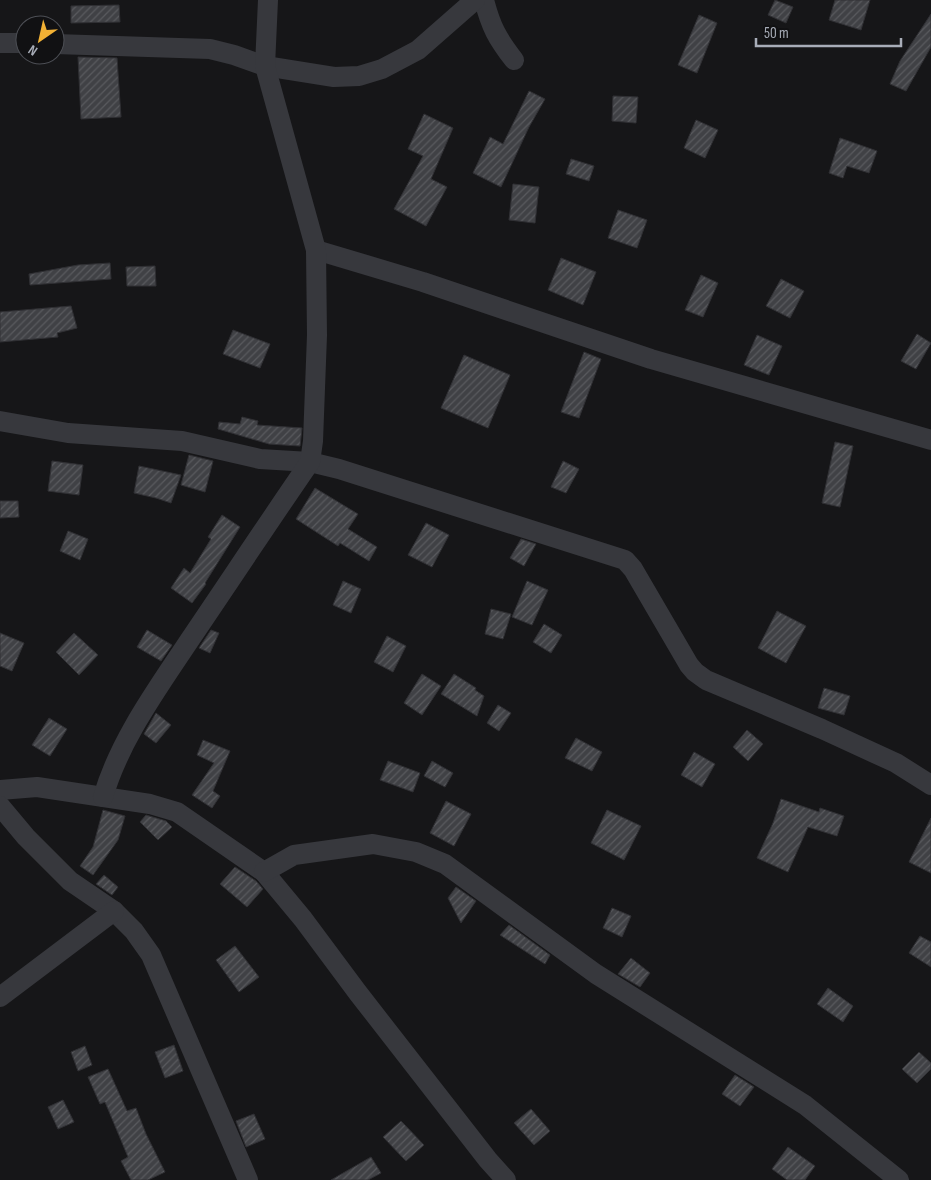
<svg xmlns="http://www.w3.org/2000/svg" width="931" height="1180" viewBox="0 0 931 1180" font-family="'Sofia Sans Condensed',sans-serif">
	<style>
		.building { fill: url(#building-hatch); stroke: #303034 }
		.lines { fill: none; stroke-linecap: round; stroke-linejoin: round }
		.minor { stroke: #37383d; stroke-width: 20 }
	</style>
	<defs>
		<pattern id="building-hatch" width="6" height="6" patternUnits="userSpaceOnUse" patternTransform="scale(1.25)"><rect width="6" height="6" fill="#404145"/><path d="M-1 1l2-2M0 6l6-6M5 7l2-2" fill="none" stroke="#595a5e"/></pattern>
	</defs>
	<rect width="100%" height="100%" fill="#161618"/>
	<!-- building -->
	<g class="building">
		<path d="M775 0 793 7 786 23 768 15Z"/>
		<path d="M835 0H870L861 30 829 20Z"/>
		<path d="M119 5 120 22 71 23V6Z"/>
		<path d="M931 14V47L906 91 890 84 900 61Z"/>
		<path d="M699 15 717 23 697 73 678 65Z"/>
		<path d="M78 57 117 58 121 117 81 119Z"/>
		<path d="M529 91 545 99 529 127 501 187 473 173 490 137 503 144Z"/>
		<path d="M613 96 638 97 636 123 612 121Z"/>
		<path d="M424 114 453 128 431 179 447 187 426 226 394 209 423 156 408 149Z"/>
		<path d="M696 120 718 130 705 158 684 148Z"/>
		<path d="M840 138 877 151 869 173 847 166 843 178 829 173Z"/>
		<path d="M571 159 594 166 589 181 566 174Z"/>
		<path d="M513 184 539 187 535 223 509 220Z"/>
		<path d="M618 210 647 220 637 248 608 238Z"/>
		<path d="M561 258 596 272 583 305 548 290Z"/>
		<path d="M110 263 111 279 30 285 29 274 78 265Z"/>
		<path d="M155 266 156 286H127L126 267Z"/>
		<path d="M701 275 718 283 703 317 685 310Z"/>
		<path d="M781 279 804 291 790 318 766 306Z"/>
		<path d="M71 306 77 328 57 333 58 337 0 342V312Z"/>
		<path d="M233 330 270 344 260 368 223 354Z"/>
		<path d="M917 334 931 343 916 369 901 361Z"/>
		<path d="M757 335 782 346 769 375 744 365Z"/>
		<path d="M584 352 601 359 579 418 561 412Z"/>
		<path d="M464 355 510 375 488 428 441 408Z"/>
		<path d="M242 417 258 421 257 425 302 428 300 446 269 444 218 429 219 422 240 424Z"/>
		<path d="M835 442 853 446 840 507 822 503Z"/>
		<path d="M189 455 213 461 205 492 181 485Z"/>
		<path d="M52 461 83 465 79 495 48 491Z"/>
		<path d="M563 461 579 469 566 493 551 487Z"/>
		<path d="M139 466 181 475 171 503 156 498 134 493Z"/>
		<path d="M315 488 358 514 348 529 377 547 369 561 340 543 338 546 296 519Z"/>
		<path d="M0 501H18L19 517 0 518Z"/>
		<path d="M222 515 240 527 205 583 206 584 192 603 171 588 184 568 190 573 211 539 208 537Z"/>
		<path d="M426 523 449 535 432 567 408 555Z"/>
		<path d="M68 531 88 539 80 560 60 551Z"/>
		<path d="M521 539 536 544 524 566 510 558Z"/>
		<path d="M343 581 361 589 351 613 333 605Z"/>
		<path d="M527 581 548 590 532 625 512 617Z"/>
		<path d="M491 609 511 614 503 639 485 634Z"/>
		<path d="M777 611 806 626 786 663 758 648Z"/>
		<path d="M544 624 562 635 551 653 533 642Z"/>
		<path d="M147 630 172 645 161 661 137 647Z"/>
		<path d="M211 630 219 633 210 653 199 648Z"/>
		<path d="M0 633 24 643 12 671 0 666Z"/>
		<path d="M74 633 98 655 79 675 56 652Z"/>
		<path d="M387 636 406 646 393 672 374 662Z"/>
		<path d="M422 674 441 686 422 715 404 703Z"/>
		<path d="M454 674 476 688 475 690 484 696 477 716 441 694Z"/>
		<path d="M824 688 850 696 844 715 818 708Z"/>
		<path d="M498 705 511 713 499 731 487 723Z"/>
		<path d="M156 713 171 725 156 743 144 734Z"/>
		<path d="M49 718 67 729 50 756 32 745Z"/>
		<path d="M747 730 763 744 748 761 733 747Z"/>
		<path d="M576 738 602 752 592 771 565 758Z"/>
		<path d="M203 740 230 751 213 791 220 796 212 808 192 795 214 763 197 755Z"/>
		<path d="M694 752 715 764 702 787 681 775Z"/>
		<path d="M388 761 420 773 413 792 380 780Z"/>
		<path d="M432 761 453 773 445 787 424 776Z"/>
		<path d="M781 799 819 812 820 808 844 816 837 836 808 827 788 872 757 858 773 823Z"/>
		<path d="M446 801 471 814 454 846 430 833Z"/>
		<path d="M103 810 125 816 118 840 93 875 80 866 93 847Z"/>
		<path d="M607 810 641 826 624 860 591 843Z"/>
		<path d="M146 815 166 821 172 827 158 840 140 822Z"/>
		<path d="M931 818V873L909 862Z"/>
		<path d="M235 867 256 881 263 889 247 907 220 884Z"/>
		<path d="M104 875 118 887 112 895 96 884Z"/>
		<path d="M456 887 476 901 461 923 448 898Z"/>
		<path d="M612 908 631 916 622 937 603 928Z"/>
		<path d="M509 925 550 955 545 964 500 935Z"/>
		<path d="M920 936 931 942V967L909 953Z"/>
		<path d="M235 946 259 977 239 992 216 960Z"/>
		<path d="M631 958 650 973 640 987 618 974Z"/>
		<path d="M828 988 853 1006 843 1022 817 1004Z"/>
		<path d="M174 1045 183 1071 165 1078 155 1052Z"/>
		<path d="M85 1046 92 1065 78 1071 71 1052Z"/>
		<path d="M919 1052 931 1063V1069L917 1083 902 1069Z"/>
		<path d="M108 1069 127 1111 136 1108 146 1134 165 1172 148 1180H131L121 1161 128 1157 105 1102 100 1104 88 1077Z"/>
		<path d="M735 1075 754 1087 740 1106 722 1094Z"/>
		<path d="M63 1100 74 1122 58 1129 48 1107Z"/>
		<path d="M531 1109 550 1131 534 1145 514 1123Z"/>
		<path d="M254 1114 265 1139 246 1147 236 1121Z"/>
		<path d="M401 1121 424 1145 406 1161 383 1137Z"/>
		<path d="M788 1147 815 1166 805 1180H787L772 1169Z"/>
		<path d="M371 1157 381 1173 368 1180H331Z"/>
	</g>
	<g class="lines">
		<!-- minor -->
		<g class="minor">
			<path d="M484 0C491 27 497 38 514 60"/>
			<path d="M0 43H25"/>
			<path d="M55 44 210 49 234 55 265 66 334 77 359 76 382 69 418 50 475 0"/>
			<path d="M316 250 423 282 651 359 931 440"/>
			<path d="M0 421 68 433 182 441 260 459 310 462 339 469 625 560 633 569 689 665 695 672 706 680 822 729 896 763 931 785"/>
			<path d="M0 790 37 787 150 804 177 812 264 872 303 919 358 993 488 1160 506 1180"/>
			<path d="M103 797C120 739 158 688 191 638 231 579 270 520 310 462L313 441 317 335 316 250 265 66 268 0"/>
			<path d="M0 806 26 837 70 881 114 911 134 931 151 955 248 1180"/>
			<path d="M264 872 294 855 373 844 416 852 445 864 596 974 805 1105 899 1180"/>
			<path d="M0 997 114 911"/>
		</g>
	</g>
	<!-- north arrow -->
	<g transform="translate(40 40) rotate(214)"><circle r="24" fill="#111113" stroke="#4d4f55"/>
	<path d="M0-4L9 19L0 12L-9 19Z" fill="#f2b134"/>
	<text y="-8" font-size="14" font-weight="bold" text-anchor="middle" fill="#a8adb8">N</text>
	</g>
	<!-- scale -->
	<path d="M756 38v8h145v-8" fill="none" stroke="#a8adb8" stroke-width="2.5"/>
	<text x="764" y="38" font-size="15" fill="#a8adb8" stroke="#111113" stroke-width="4" paint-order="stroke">50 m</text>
</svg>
